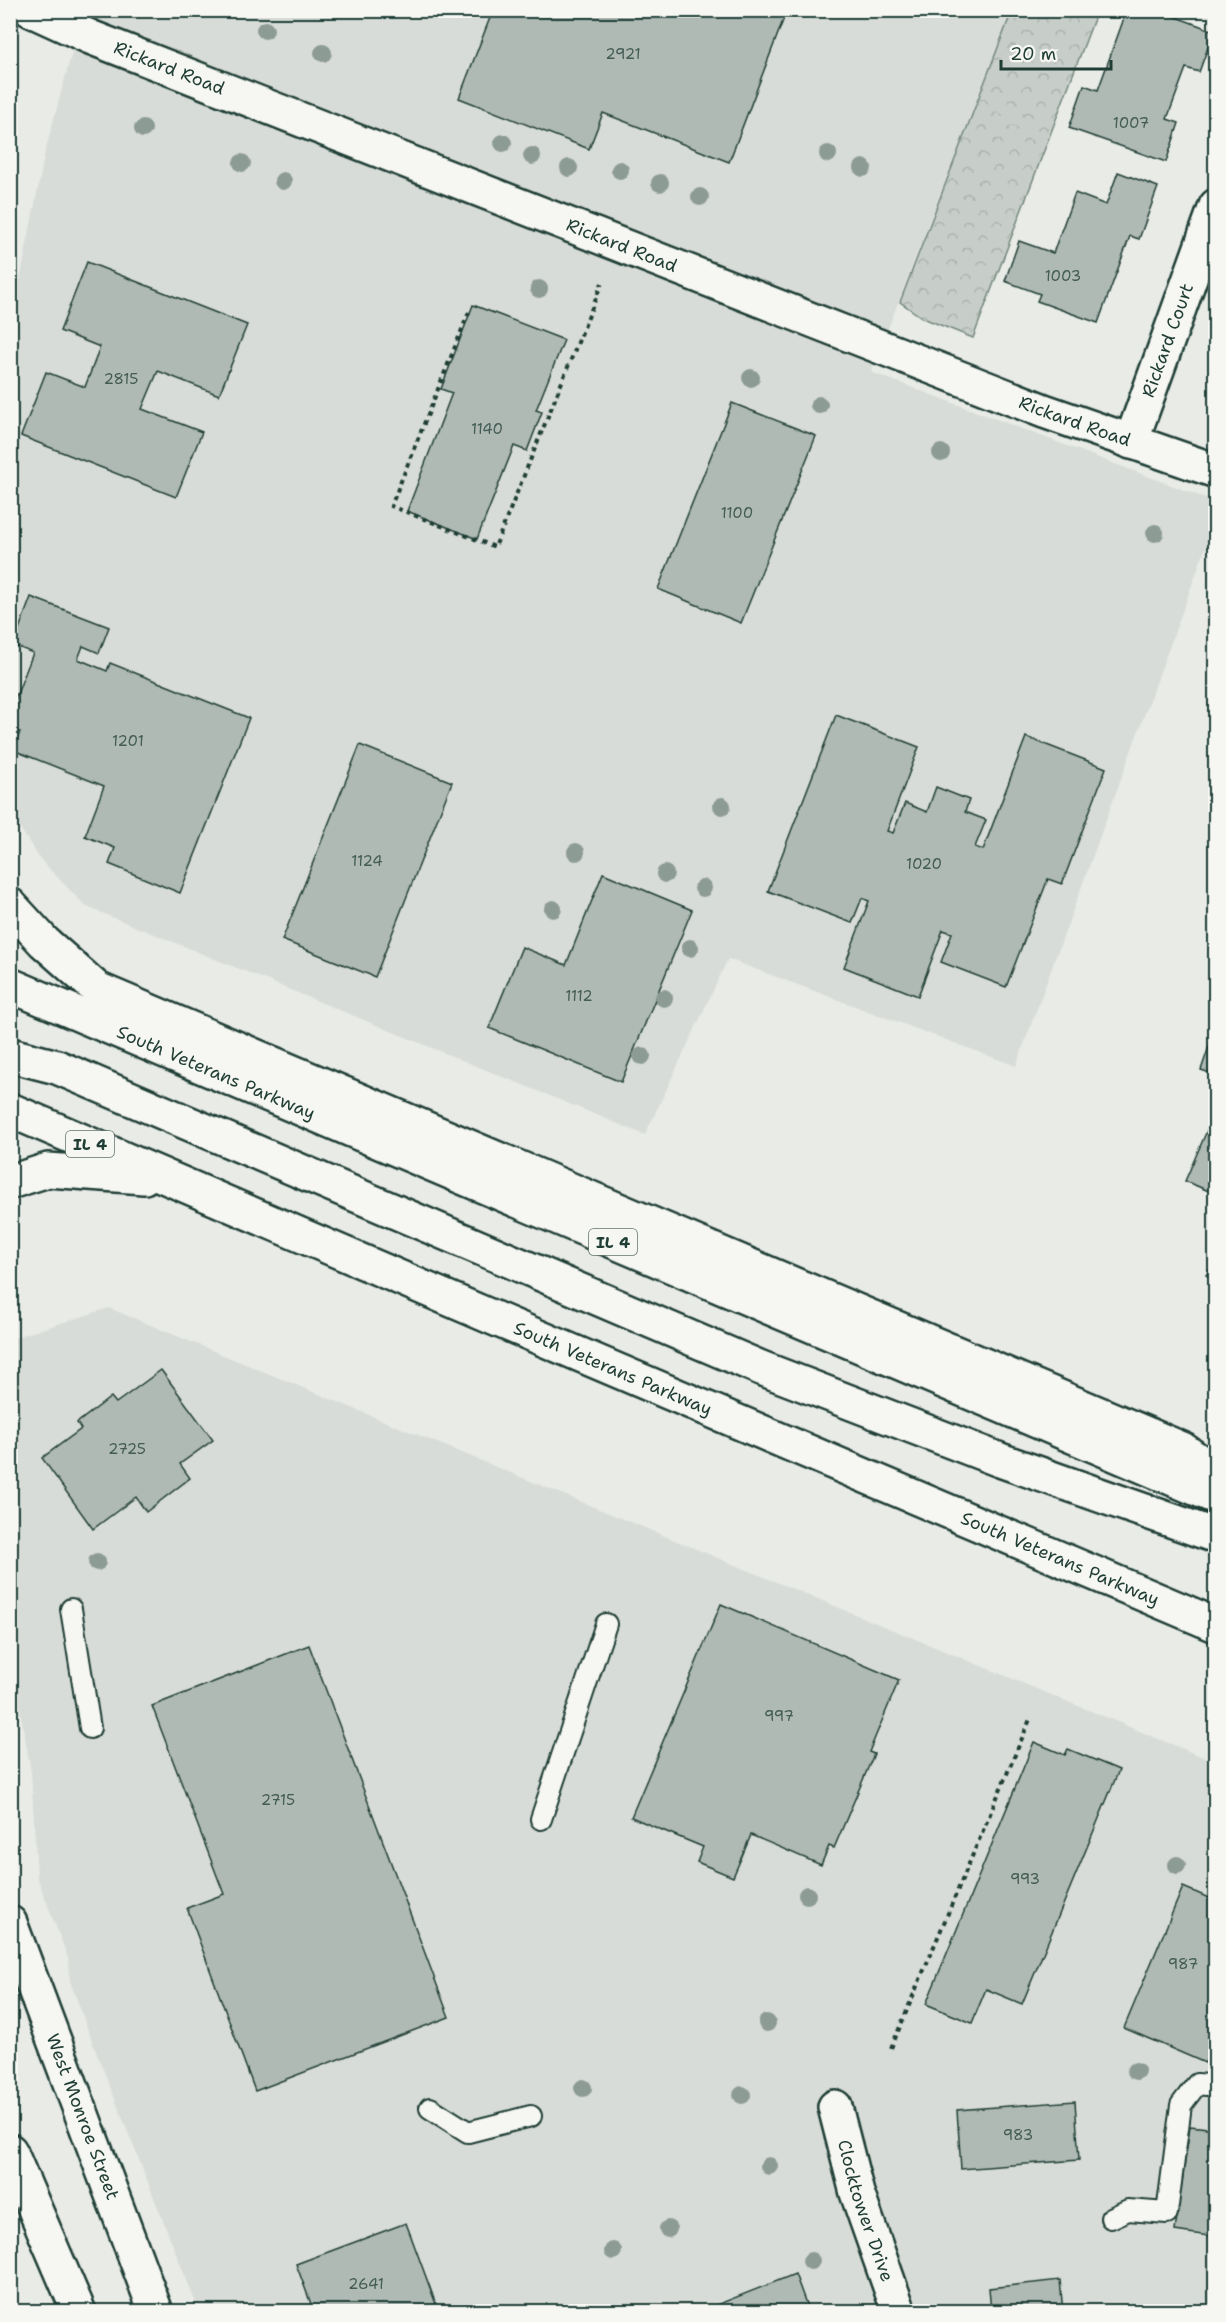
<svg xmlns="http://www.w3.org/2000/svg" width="1226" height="2322" viewBox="0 0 1226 2322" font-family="'Shantell Sans',sans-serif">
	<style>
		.built { fill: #d8dcd8 }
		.forest { fill: url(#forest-crowns); stroke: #73867e; stroke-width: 1.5 }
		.building { fill: #b0bab5; stroke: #1f3d34; stroke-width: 1.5 }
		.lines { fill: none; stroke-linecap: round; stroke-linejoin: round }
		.lane-casing { stroke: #1f3d34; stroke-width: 24 }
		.street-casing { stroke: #1f3d34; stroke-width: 38 }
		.secondary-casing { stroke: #1f3d34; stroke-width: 38 }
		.highway-casing { stroke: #1f3d34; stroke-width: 38 }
		.path { stroke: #1f3d34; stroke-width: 4; stroke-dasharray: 4.5 4.5; stroke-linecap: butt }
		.lane { stroke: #f6f6f2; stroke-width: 20 }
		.street { stroke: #f6f6f2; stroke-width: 33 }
		.secondary { stroke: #f6f6f2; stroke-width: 33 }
		.highway { stroke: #f6f6f2; stroke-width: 33 }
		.tree { fill: #8d9b95 }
		.labels { text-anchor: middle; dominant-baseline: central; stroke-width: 4.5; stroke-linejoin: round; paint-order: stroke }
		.number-label { font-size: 15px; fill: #435c54 }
		.shield { fill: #f6f6f2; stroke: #60746d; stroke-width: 1.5 }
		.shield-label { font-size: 16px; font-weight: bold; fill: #1f3d34 }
		.street-label { font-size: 18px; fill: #1f3d34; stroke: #f6f6f2 }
	</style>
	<defs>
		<pattern id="forest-crowns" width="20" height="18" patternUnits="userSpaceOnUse" patternTransform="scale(1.5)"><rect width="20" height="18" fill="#c7cec9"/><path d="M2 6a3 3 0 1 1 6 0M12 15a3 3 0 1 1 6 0" fill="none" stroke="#aab2ad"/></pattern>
	</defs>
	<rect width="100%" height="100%" fill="#e9ebe7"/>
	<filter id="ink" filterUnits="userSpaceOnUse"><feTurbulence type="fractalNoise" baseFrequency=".0167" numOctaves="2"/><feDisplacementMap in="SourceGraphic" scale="12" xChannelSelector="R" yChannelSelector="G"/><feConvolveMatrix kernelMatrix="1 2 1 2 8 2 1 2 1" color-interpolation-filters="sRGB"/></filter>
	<g filter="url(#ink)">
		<!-- built -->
		<g class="built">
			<path d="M83 11H1012L871 372 1216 502 1215 522 1016 1066 728 959 645 1135 85 906 40 859 11 814V326L45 152Z"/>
			<path d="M109 1308 1215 1762V2311H199L91 2039 70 1981 68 1958 37 1877 31 1772 11 1660 10 1339Z"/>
		</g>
		<!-- forest -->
		<path class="forest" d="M1012 11H1097L973 338 923 318 900 302Z"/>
		<!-- building -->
		<g class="building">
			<path d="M493 10H787L729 162 603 113 589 149 459 98Z"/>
			<path d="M1127 10H1157L1214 31 1199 72 1186 68 1167 119 1179 123 1166 162 1069 128 1084 85 1098 90Z"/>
			<path d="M1118 172 1158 187 1139 239 1130 236 1098 323 1037 301 1040 294 1005 281 1019 241 1053 253 1075 193 1106 205Z"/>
			<path d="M87 262 247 325 219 395 158 371 142 409 202 432 176 497 21 436 46 372 85 387 100 347 60 331Z"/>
			<path d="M473 305 564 340 536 410 542 412 527 451 514 446 477 539 407 511 452 393 441 389Z"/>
			<path d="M732 403 816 436 741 623 658 589Z"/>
			<path d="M31 597 109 627 99 653 83 646 78 659 107 671 110 663 249 718 180 893 109 864 115 848 85 836 104 786 13 750 20 732 10 729V712L33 653 13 645Z"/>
			<path d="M836 715 919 747 887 831 893 833 905 803 927 812 936 787 969 800 965 812 986 820 975 847 983 850 1026 737 1106 768 1062 884 1048 879 1006 987 941 962 952 933 943 930 918 996 844 967 869 901 862 898 852 923 768 891Z"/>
			<path d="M360 745 452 782 375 977 282 940Z"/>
			<path d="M603 873 692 910 621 1082 489 1028 522 947 566 965Z"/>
			<path d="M1216 1026V1075L1201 1070Z"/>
			<path d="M1216 1110V1194L1185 1181Z"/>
			<path d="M1216 1260V1281L1206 1275Z"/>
			<path d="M161 1370 213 1440 180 1464 190 1478 146 1512 136 1497 93 1529 42 1458 81 1429 77 1423 111 1397 116 1403Z"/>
			<path d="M721 1604 899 1680 869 1752 874 1754 834 1848 829 1846 821 1865 751 1835 733 1877 697 1862 703 1847 631 1817Z"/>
			<path d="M309 1645 449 2017 255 2091 187 1908 224 1894 152 1706Z"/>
			<path d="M1034 1742 1065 1755 1068 1749 1119 1770 1022 2004 986 1989 972 2023 926 2004Z"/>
			<path d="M1183 1887 1216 1901V2039L1205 2063 1124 2028Z"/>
			<path d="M1075 2101 1079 2160 961 2169 957 2110Z"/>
			<path d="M1190 2126 1216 2129V2237L1175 2231Z"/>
			<path d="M406 2223 436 2304 415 2312H314L296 2264Z"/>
			<path d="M795 2274 809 2312H702L701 2311Z"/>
			<path d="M1060 2280 1063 2312H991L989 2288Z"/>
		</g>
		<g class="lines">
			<defs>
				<g id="lane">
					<path d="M71 1609 90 1728"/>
					<path d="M541 1819 606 1624"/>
					<path d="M430 2108 468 2132 531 2116"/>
					<path d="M1111 2218 1128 2210 1167 2213 1181 2105 1197 2084 1216 2086"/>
				</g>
				<g id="street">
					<path id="s1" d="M31 10 90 37 1044 411 1216 471"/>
					<path id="s2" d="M1131 442 1216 206"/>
					<path id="s3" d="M835 2107 857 2193 899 2312"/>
				</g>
				<g id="secondary">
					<path id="s4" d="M10 1923 156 2312"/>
					<path d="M10 2151 79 2312"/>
				</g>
				<g id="highway">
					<path d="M10 905 44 942 97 989 1182 1449 1216 1473"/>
					<path id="s5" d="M10 985 1216 1497"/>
					<path d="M10 1055 57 1067 761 1368 1000 1460 1216 1536"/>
					<path id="s6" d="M10 1110 496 1319 1216 1625"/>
					<path d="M10 1182 48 1170 144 1177"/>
				</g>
			</defs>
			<!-- lane casing -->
			<use href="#lane" class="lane-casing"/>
			<!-- street casing -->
			<use href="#street" class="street-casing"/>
			<!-- secondary casing -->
			<use href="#secondary" class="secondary-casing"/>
			<!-- highway casing -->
			<use href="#highway" class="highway-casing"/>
			<!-- path -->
			<g class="path">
				<path d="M469 312 391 506 495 547 602 283"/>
				<path d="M891 2048 1031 1717"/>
			</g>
			<!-- lane -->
			<use href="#lane" class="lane"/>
			<!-- street -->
			<use href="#street" class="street"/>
			<!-- secondary -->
			<use href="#secondary" class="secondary"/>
			<!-- highway -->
			<use href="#highway" class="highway"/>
		</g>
		<!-- trees -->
		<g class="tree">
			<circle cx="265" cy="30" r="9"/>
			<circle cx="323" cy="53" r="9"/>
			<circle cx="143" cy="129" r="9"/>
			<circle cx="503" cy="143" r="9"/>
			<circle cx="828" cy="154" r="9"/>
			<circle cx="532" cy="156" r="9"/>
			<circle cx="242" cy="163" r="9"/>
			<circle cx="569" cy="168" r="9"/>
			<circle cx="863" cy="168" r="9"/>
			<circle cx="620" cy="170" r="9"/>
			<circle cx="283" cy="181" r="9"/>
			<circle cx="660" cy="183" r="9"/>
			<circle cx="700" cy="197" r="9"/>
			<circle cx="539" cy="289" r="9"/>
			<circle cx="751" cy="378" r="9"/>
			<circle cx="819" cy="405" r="9"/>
			<circle cx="941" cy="453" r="9"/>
			<circle cx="1155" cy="533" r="9"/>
			<circle cx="722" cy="806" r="9"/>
			<circle cx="576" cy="852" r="9"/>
			<circle cx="665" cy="874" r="9"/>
			<circle cx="703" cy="888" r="9"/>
			<circle cx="553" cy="909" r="9"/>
			<circle cx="690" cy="948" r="9"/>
			<circle cx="664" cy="998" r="9"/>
			<circle cx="642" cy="1056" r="9"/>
			<circle cx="97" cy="1562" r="9"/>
			<circle cx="1177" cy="1865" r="9"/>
			<circle cx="807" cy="1895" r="9"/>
			<circle cx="767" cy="2023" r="9"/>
			<circle cx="1136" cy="2071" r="9"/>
			<circle cx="583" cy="2088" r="9"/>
			<circle cx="742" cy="2095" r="9"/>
			<circle cx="769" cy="2166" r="9"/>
			<circle cx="668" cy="2229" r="9"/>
			<circle cx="613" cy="2251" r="9"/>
			<circle cx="811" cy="2261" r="9"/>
		</g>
	</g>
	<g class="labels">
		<!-- number labels -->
		<g class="number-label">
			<text x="623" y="54">2921</text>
			<text x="1131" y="123">1007</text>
			<text x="1063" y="276">1003</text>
			<text x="121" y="379">2815</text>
			<text x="487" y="429">1140</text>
			<text x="737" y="513">1100</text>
			<text x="128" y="741">1201</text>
			<text x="367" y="861">1124</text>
			<text x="924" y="864">1020</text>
			<text x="579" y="996">1112</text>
			<text x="127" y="1449">2725</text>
			<text x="779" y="1716">997</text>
			<text x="278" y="1800">2715</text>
			<text x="1025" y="1879">993</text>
			<text x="1183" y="1964">987</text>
			<text x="1018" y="2135">983</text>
			<text x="366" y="2284">2641</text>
		</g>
		<!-- shield labels -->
		<g class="shield">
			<rect x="66" y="1131" width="48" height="26" rx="4.5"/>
			<rect x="589" y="1229" width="48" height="26" rx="4.5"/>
		</g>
		<g class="shield-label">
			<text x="90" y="1144">IL 4</text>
			<text x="613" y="1242">IL 4</text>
		</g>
		<!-- street labels -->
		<g class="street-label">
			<text stroke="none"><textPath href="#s1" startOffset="150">Rickard Road</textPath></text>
			<text stroke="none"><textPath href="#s1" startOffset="636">Rickard Road</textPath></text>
			<text stroke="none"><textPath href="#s2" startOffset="108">Rickard Court</textPath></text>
			<text stroke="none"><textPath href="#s1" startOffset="1122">Rickard Road</textPath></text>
			<text stroke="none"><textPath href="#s5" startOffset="224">South Veterans Parkway</textPath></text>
			<text stroke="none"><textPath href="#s6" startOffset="656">South Veterans Parkway</textPath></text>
			<text stroke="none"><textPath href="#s6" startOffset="1142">South Veterans Parkway</textPath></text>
			<text stroke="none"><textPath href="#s4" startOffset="207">West Monroe Street</textPath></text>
			<text stroke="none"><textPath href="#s3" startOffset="108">Clocktower Drive</textPath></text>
		</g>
	</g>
	<!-- margin -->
	<rect width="1226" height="2322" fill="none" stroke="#f6f6f2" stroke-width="36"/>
	<rect x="18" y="18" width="1190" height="2286" fill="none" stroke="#1f3d34" stroke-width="2" filter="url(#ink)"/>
	<!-- scale -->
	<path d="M1001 60v9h110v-9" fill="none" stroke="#1f3d34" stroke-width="3"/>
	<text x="1010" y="60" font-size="18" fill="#1f3d34" stroke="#f6f6f2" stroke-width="4.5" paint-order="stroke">20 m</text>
</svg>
